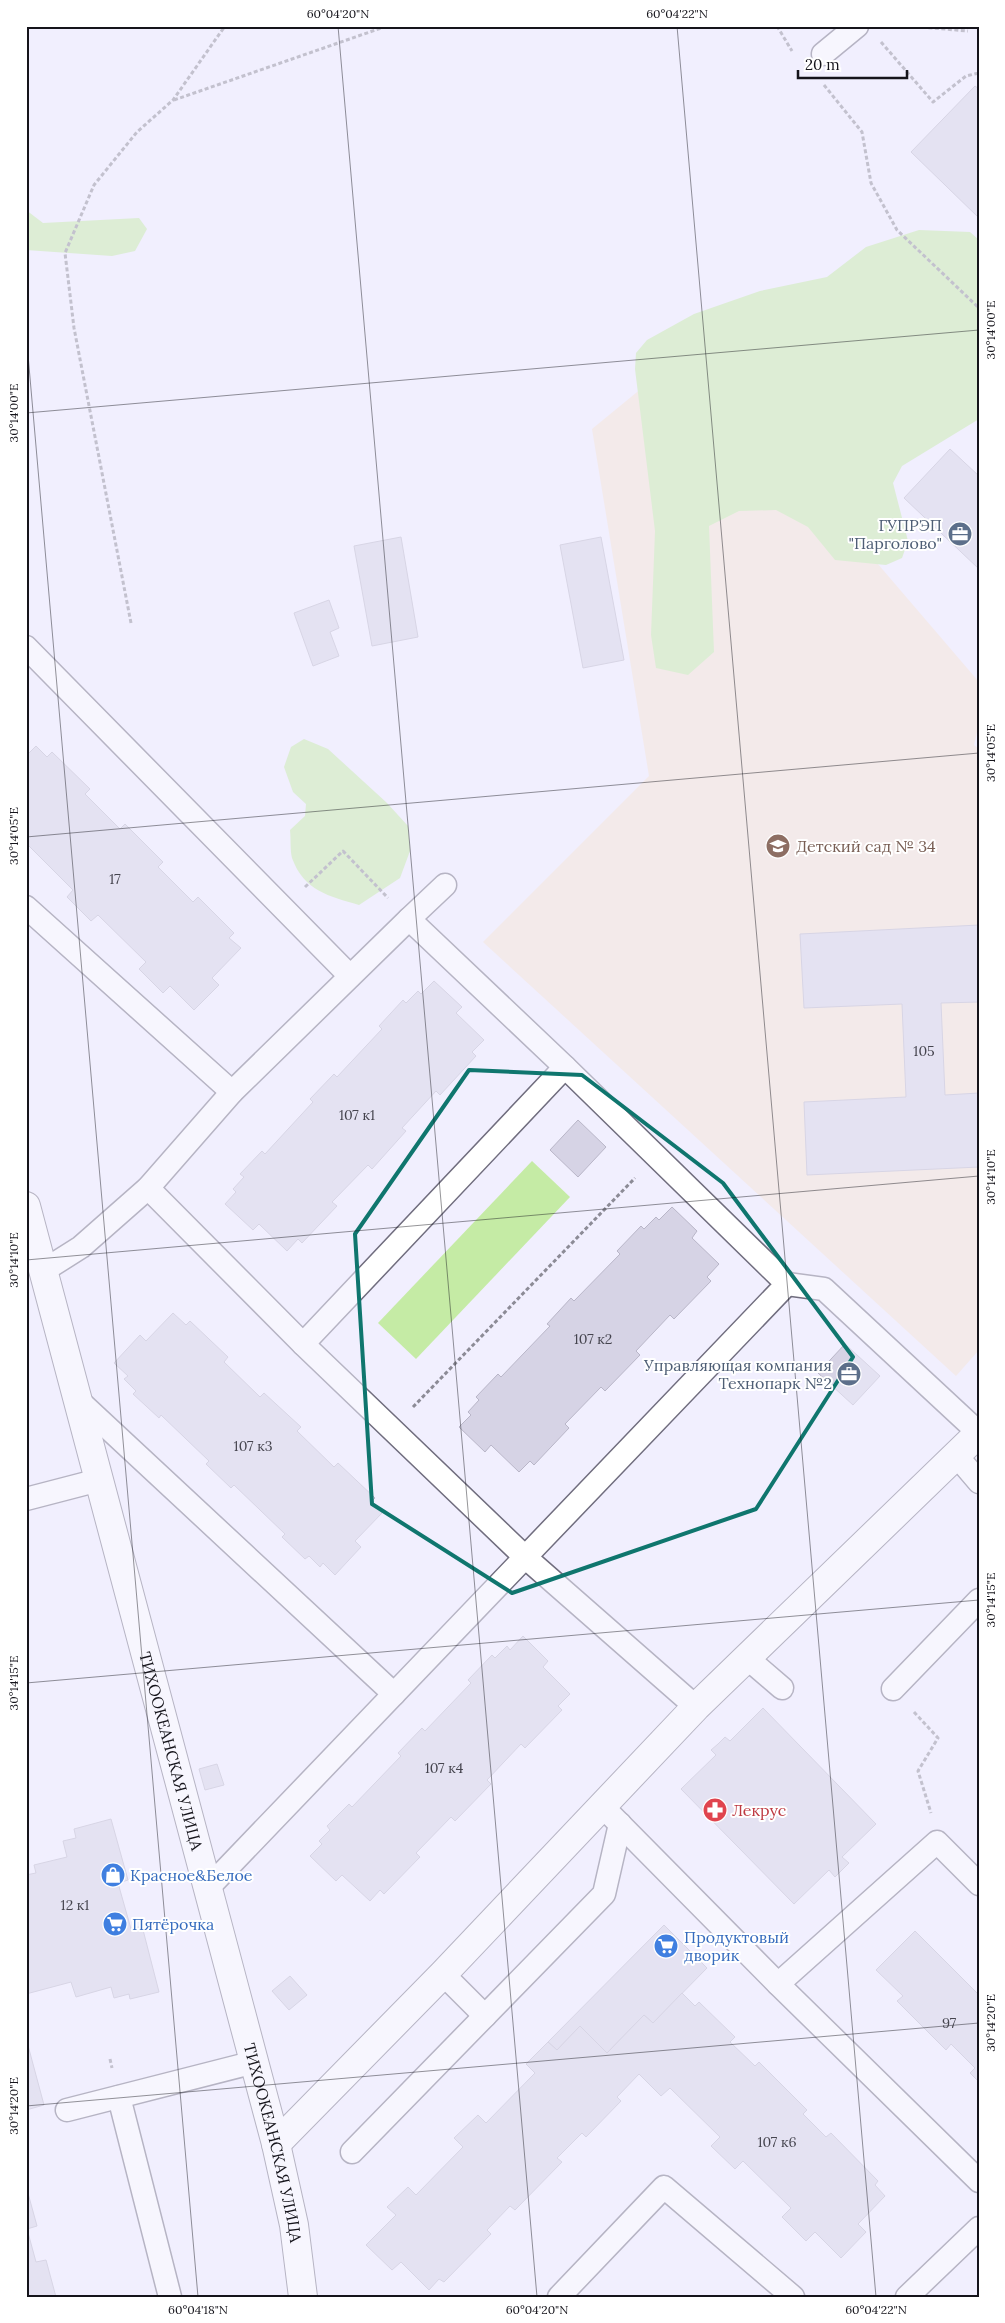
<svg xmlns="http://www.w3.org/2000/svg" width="1005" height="2323" viewBox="0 0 1005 2323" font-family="Lora,serif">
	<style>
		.education { fill: #f6e4d3 }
		.green { fill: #c5eba5 }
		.building { fill: #d6d3e5; stroke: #b9b6c8 }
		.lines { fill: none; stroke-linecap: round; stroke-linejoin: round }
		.lane-casing { stroke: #706d7e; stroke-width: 25 }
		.street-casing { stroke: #706d7e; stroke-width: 30 }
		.secondary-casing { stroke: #706d7e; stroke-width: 30 }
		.path { stroke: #8c8b96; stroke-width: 3; stroke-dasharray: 4 2.5; stroke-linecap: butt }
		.lane { stroke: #fff; stroke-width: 22 }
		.street { stroke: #fff; stroke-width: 28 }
		.secondary { stroke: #fff; stroke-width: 28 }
		.marked { fill: none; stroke: #0f766e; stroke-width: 4; stroke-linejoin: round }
		.ticks { fill: none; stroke: #15141b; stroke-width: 1; stroke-opacity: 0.45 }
		.labels { text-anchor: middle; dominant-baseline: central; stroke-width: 4; stroke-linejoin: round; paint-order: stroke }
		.number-label { font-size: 14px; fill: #45444e }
		.service-label { font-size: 16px; fill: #4e5e75; stroke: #fff; text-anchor: end }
		.education-label { font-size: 16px; fill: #785e54; stroke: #fff; text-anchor: start }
		.street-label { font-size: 16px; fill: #15141b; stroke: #fff }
		.health-label { font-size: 16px; fill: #be3a42; stroke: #fff; text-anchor: start }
		.shop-label { font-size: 16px; fill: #366cbe; stroke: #fff; text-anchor: start }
		.neatline { fill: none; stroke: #15141b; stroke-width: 2 }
		.ticks-label { font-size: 12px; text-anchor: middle; fill: #15141b }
	</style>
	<rect width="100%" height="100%" fill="#f1effe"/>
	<!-- education -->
	<path class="education" d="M692 347 979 682V724L974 745 979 749V1350L956 1376 483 942 649 776 592 429Z"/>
	<!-- green -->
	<g class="green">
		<path d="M26 210 43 223 139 218 147 229 135 251 112 256 26 250Z"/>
		<path d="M919 230 970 232 979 240V419L902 466 893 483 908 541 902 558 886 565 835 560 808 527 776 510 739 511 709 526 714 652 688 675 656 668 651 635 655 531 635 369 636 353 647 340 694 314 760 291 827 277 866 247Z"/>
		<path d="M304 739 328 749 387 803 408 826 410 851 400 878 359 905C329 896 304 891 292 858 290 850 291 839 290 830L305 816 306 804 293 792 284 767 291 747Z"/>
		<path d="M532 1161 570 1197 416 1359 378 1323Z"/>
	</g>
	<!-- building -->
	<g class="building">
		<path d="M975 86 979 89V218L911 152Z"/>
		<path d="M950 449 979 476V569L904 498Z"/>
		<path d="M401 537 418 637 372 646 354 546Z"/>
		<path d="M601 537 624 660 583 668 560 545Z"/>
		<path d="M329 600 339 628 330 632 339 656 313 666 294 613Z"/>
		<path d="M36 746 47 757 52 752 90 789 85 794 120 829 125 824 163 862 158 867 193 902 198 897 234 933 229 938 241 948 212 978 219 985 194 1010 170 986 163 993 139 969 146 962 98 915 91 921 67 897 73 890 26 843V756Z"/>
		<path d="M979 925V1002L941 1003 945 1095 979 1093V1167L807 1175 804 1102 906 1097 902 1004 804 1008 800 934Z"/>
		<path d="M434 981 462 1007 456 1013 484 1040 472 1052 476 1056 440 1095 436 1091 402 1128 406 1131 372 1169 368 1165 332 1202 337 1206 302 1243 298 1239 287 1251 259 1224 253 1230 225 1204 236 1192 233 1189 244 1177 240 1174 262 1151 265 1154 313 1102 310 1099 334 1074 337 1077 382 1029 379 1026 403 1000 406 1003 418 991 421 994Z"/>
		<path d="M578 1120 606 1147 578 1177 550 1150Z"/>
		<path d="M672 1207 697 1231 692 1238 719 1264 707 1277 711 1281 674 1319 670 1315 636 1351 640 1355 605 1391 601 1387 565 1424 569 1428 534 1465 530 1461 519 1472 491 1445 485 1452 459 1427 471 1415 468 1412 479 1400 476 1397 498 1374 501 1377 550 1326 547 1324 571 1298 574 1301 620 1254 617 1251 641 1226 644 1229 656 1217 659 1220Z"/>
		<path d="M173 1313 186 1325 190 1321 228 1357 224 1362 260 1397 264 1393 301 1427 297 1431 334 1467 338 1463 375 1498 371 1502 382 1513 355 1541 361 1547 335 1575 323 1563 320 1567 309 1556 305 1559 282 1537 285 1534 234 1485 231 1488 206 1464 209 1461 161 1415 159 1418 133 1394 136 1391 124 1379 128 1376 114 1363 140 1335 146 1341Z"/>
		<path d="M845 1344 880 1376 853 1405 818 1373Z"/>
		<path d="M523 1636 548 1661 543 1667 570 1694 558 1706 562 1710 525 1748 521 1744 487 1780 491 1784 455 1821 451 1817 416 1853 420 1857 384 1894 380 1890 370 1901 342 1875 336 1881 310 1856 322 1844 319 1841 330 1830 327 1826 349 1804 352 1807 401 1756 398 1753 422 1728 425 1731 471 1683 468 1680 492 1655 495 1658 507 1646 510 1650Z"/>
		<path d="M763 1708 876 1824 842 1857 849 1863 835 1877 829 1870 794 1904 681 1789 716 1755 711 1750 718 1744 725 1737 730 1741Z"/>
		<path d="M217 1764 224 1785 205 1790 199 1769Z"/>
		<path d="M111 1819 128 1880 118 1883 131 1929 142 1926 159 1992 130 1999 129 1994 114 1998 111 1987 76 1997 71 1982 26 1994V1875L36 1873 34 1865 67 1857 63 1841 76 1838 74 1829Z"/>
		<path d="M664 1925 707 1968 653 2023 644 2015 607 2053 580 2026 557 2050 548 2042Z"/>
		<path d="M915 1931 979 1995V2082L970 2073 975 2068 951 2044 946 2050 897 2001 903 1996 876 1970Z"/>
		<path d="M290 1976 307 1995 289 2010 272 1991Z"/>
		<path d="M682 1993 695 2006 699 2002 735 2037 730 2042 755 2066 759 2062 807 2110 803 2114 826 2137 831 2133 878 2181 875 2185 885 2196 858 2224 866 2232 841 2258 815 2232 806 2241 782 2217 791 2208 743 2161 735 2169 711 2146 720 2137 670 2088 661 2096 639 2074 617 2097 621 2101 586 2137 582 2133 557 2158 562 2162 515 2210 510 2206 487 2230 491 2234 444 2282 439 2279 429 2290 401 2262 392 2270 366 2245 396 2215 387 2207 408 2187 416 2195 463 2147 454 2138 478 2115 486 2123 535 2073 526 2064 548 2042 557 2050 580 2026 607 2053 644 2015 653 2023Z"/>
		<path d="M26 2038 44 2105 26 2110Z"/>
		<path d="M26 2186 37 2226 27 2229 36 2262 46 2260 56 2297H26Z"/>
	</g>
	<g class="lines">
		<defs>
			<g id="lane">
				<path d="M823 54 857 26"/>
				<path d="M26 647 350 976"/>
				<path d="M26 907 232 1092"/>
				<path d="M409 919 445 885"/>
				<path d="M148 1188 303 1344 525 1557 696 1707"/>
				<path d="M43 1271 81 1247 148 1188 232 1092 409 919 565 1067 787 1284 208 1888"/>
				<path d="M787 1284 824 1289 979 1433"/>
				<path d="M303 1344 565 1067"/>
				<path d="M78 1400 394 1694"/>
				<path d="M956 1455 979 1482"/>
				<path d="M26 1499 99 1480"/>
				<path d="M747 1658 782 1688"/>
				<path d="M893 1689 979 1600"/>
				<path d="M601 1805 778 1984 979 2181"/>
				<path d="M443 1974 485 2016"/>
				<path d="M778 1984 937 1842 979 1884"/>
				<path d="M119 2097 170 2297"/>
				<path d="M67 2110 255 2062"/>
				<path d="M352 2152 604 1894 620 1824"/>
				<path d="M559 2297 664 2187 793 2297"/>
				<path d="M907 2297 979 2228"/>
			</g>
			<path id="street" d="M276 2144 443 1974 696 1707 979 1433"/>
			<g id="secondary">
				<path id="s1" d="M26 1206 276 2144 294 2225 303 2297"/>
			</g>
		</defs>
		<!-- lane casing -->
		<use href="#lane" class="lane-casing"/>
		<!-- street casing -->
		<use href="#street" class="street-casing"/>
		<!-- secondary casing -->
		<use href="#secondary" class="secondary-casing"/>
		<!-- path -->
		<g class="path">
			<path d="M777 26 792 51"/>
			<path d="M909 26 968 31"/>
			<path d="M881 42 933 102 966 76 979 73"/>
			<path d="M824 85 862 132 871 183 897 230 979 308"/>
			<path d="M174 100 387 26"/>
			<path d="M131 623 74 328 65 253 94 185 137 132 173 100 225 26"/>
			<path d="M305 887 343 851 388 898"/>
			<path d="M413 1407 635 1178"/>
			<path d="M914 1712 938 1738 918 1771 931 1813"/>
			<path d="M110 2059 112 2068"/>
		</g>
		<!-- lane -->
		<use href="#lane" class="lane"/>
		<!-- street -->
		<use href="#street" class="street"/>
		<!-- secondary -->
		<use href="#secondary" class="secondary"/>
	</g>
	<!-- marked area -->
	<path d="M0 0H1005V2323H0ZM469 1070 582 1075 723 1183 853 1357 756 1509 512 1593 372 1504 355 1234Z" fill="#f1effe" fill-opacity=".55" fill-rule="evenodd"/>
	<path class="marked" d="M469 1070 582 1075 723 1183 853 1357 756 1509 512 1593 372 1504 355 1234Z"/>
	<!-- ticks -->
	<path class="ticks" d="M338 26 537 2297M677 26 876 2297M26 332 198 2297M26 413 979 330M26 837 979 753M26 1260 979 1176M26 1683 979 1600M26 2106 979 2023"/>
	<!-- icons -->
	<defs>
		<symbol id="office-disc" viewBox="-11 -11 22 22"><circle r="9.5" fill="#5c6f8a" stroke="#fff"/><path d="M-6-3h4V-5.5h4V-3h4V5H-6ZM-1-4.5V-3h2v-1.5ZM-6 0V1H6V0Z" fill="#fff"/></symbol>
		<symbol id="school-disc" viewBox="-11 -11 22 22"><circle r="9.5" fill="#8d6e63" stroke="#fff"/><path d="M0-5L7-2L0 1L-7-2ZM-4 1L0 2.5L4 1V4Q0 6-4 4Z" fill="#fff"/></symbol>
		<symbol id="pharmacy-disc" viewBox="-11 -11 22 22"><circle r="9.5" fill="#e0444e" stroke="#fff"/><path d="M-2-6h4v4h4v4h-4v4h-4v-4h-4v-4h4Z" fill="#fff"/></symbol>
		<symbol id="shop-disc" viewBox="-11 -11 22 22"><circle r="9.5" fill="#3f7fe0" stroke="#fff"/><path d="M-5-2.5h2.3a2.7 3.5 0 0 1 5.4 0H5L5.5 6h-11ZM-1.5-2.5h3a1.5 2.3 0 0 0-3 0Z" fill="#fff"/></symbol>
		<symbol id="supermarket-disc" viewBox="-11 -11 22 22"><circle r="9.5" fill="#3f7fe0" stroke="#fff"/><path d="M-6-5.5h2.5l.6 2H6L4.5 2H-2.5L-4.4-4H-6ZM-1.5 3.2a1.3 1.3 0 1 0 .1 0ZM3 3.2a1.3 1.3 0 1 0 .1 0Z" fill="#fff"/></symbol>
	</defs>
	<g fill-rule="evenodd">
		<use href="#office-disc" x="946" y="520" width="28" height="28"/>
		<use href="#school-disc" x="764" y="832" width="28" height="28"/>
		<use href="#office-disc" x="835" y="1360" width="28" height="28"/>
		<use href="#pharmacy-disc" x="701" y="1796" width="28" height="28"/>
		<use href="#shop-disc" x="99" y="1861" width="28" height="28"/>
		<use href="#supermarket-disc" x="101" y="1910" width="28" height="28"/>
		<use href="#supermarket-disc" x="652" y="1932" width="28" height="28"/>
	</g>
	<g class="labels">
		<!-- number labels -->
		<g class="number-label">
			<text x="115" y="879">17</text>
			<text x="924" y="1051">105</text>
			<text x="357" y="1115">107 к1</text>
			<text x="593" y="1339">107 к2</text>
			<text x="253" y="1446">107 к3</text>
			<text x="444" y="1768">107 к4</text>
			<text x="75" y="1905">12 к1</text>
			<text x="949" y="2023">97</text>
			<text x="777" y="2142">107 к6</text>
		</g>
		<!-- service labels -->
		<g class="service-label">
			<text x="942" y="525">ГУПРЭП<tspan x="942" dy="18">"Парголово"</tspan></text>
			<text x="832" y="1365">Управляющая компания<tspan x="832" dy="18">Технопарк №2</tspan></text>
		</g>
		<!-- education labels -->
		<g class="education-label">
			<text x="796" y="846">Детский сад № 34</text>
		</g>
		<!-- street labels -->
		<g class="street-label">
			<text stroke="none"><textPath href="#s1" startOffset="564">ТИХООКЕАНСКАЯ УЛИЦА</textPath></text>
			<text stroke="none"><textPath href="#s1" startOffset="969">ТИХООКЕАНСКАЯ УЛИЦА</textPath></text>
		</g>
		<!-- health labels -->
		<g class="health-label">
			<text x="732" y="1810">Лекрус</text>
		</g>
		<!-- shop labels -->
		<g class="shop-label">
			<text x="130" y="1875">Красное&amp;Белое</text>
			<text x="132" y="1924">Пятёрочка</text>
			<text x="684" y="1937">Продуктовый<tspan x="684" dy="18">дворик</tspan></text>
		</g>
	</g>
	<!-- border -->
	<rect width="1005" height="2323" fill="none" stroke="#ffffff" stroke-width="55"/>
	<!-- scale -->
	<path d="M798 70v8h109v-8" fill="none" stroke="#15141b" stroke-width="2.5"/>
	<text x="805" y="70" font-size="15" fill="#15141b" stroke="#ffffff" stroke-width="4" paint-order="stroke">20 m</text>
	<rect x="28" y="28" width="950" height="2268" class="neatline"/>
	<g class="ticks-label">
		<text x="338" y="18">60°04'20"N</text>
		<text x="677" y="18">60°04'22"N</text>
		<text transform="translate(991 330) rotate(-90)" y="4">30°14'00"E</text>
		<text transform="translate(14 413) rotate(-90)" y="4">30°14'00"E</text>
		<text transform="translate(991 753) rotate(-90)" y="4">30°14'05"E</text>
		<text transform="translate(14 836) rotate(-90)" y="4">30°14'05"E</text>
		<text transform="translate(991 1177) rotate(-90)" y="4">30°14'10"E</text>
		<text transform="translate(14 1260) rotate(-90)" y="4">30°14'10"E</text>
		<text transform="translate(991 1600) rotate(-90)" y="4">30°14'15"E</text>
		<text transform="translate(14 1683) rotate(-90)" y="4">30°14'15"E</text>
		<text transform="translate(991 2023) rotate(-90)" y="4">30°14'20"E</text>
		<text transform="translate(14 2106) rotate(-90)" y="4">30°14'20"E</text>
		<text x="198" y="2314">60°04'18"N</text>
		<text x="537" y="2314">60°04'20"N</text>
		<text x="876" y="2314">60°04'22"N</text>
	</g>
</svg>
